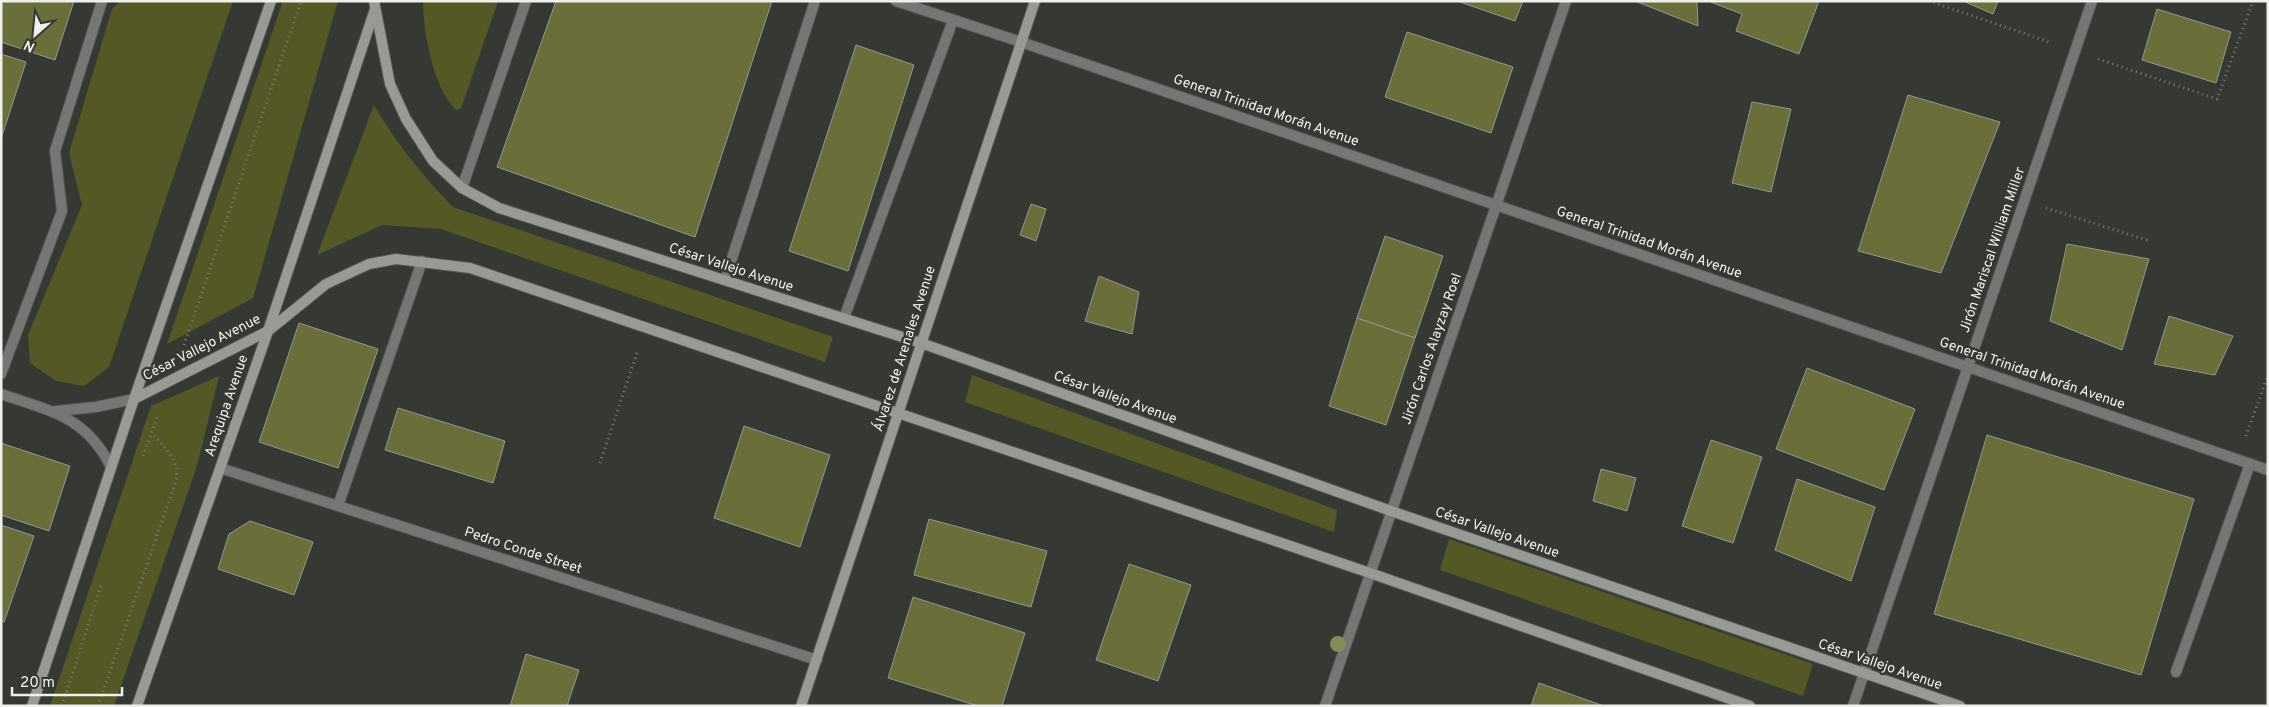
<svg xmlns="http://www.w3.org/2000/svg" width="2269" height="707" viewBox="0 0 2269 707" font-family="Overpass,sans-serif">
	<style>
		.green { fill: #545825 }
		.building { fill: #6a6f39; stroke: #959690 }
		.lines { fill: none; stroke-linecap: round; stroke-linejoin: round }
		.service-casing { stroke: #545551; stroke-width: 12 }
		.minor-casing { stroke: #545551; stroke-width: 12 }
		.tertiary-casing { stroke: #545551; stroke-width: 12 }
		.secondary-casing { stroke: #545551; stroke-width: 12 }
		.path { stroke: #7b7c77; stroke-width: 3; stroke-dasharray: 1 4; stroke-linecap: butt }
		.service { stroke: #767674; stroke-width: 10 }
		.minor { stroke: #767674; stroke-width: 10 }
		.tertiary { stroke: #767674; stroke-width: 10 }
		.secondary { stroke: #999995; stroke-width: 10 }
		.tree { fill: #858a5a }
		.labels { text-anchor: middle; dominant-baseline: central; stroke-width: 5; stroke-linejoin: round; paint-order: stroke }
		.street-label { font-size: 14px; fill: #eff0ec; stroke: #373833 }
	</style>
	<rect width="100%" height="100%" fill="#373833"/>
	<!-- green -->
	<g class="green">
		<path d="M121 1H233L109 367 84 386 56 381 30 363 28 335 82 205 69 153 112 9Z"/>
		<path d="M283 1H338L253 298 167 344Z"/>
		<path d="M423 1H498L461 109 456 110C433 88 423 31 423 1Z"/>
		<path d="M374 105C396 143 422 175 453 207L833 337 825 362 441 229 382 225 317 255Z"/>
		<path d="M972 375 1337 510 1334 532 965 402Z"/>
		<path d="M219 376 197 466 114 706H50L151 406Z"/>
		<path d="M1449 539 1813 664 1803 696 1440 570Z"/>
	</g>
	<!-- building -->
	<g class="building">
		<path d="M1 1H74L55 60 1 42Z"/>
		<path d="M556 1H772L695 237 497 167Z"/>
		<path d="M1457 1H1523L1515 21Z"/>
		<path d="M1635 1H1697L1698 26Z"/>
		<path d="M1708 1H1819L1799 54 1736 31 1742 14Z"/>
		<path d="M1963 1H1998L1993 14Z"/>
		<path d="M2157 9 2231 32 2216 83 2142 60Z"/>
		<path d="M1407 32 1513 67 1491 133 1385 97Z"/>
		<path d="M856 45 914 65 848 271 789 251Z"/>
		<path d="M1 54 26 62 1 139Z"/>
		<path d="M1908 95 2000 122 1941 273 1858 251Z"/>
		<path d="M1752 102 1791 109 1771 192 1732 183Z"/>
		<path d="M1031 204 1046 209 1036 241 1020 235Z"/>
		<path d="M1385 236 1443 256 1415 338 1357 318Z"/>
		<path d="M2067 244 2149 259 2122 350 2050 321Z"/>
		<path d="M1099 276 1139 292 1132 334 1085 321Z"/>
		<path d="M2169 316 2233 336 2215 375 2154 364Z"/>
		<path d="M1357 318 1415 338 1386 425 1329 406Z"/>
		<path d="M299 323 378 349 338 468 259 442Z"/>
		<path d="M1807 368 1915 409 1884 490 1776 449Z"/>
		<path d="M398 408 505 441 493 483 385 450Z"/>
		<path d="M744 426 830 455 800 547 714 518Z"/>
		<path d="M1987 435 2194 499 2141 675 1934 614Z"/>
		<path d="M1711 440 1762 457 1733 543 1682 526Z"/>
		<path d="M1 443 70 466 49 531 1 515Z"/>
		<path d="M1601 469 1636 478 1627 511 1593 501Z"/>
		<path d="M1797 479 1875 507 1851 581 1775 550Z"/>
		<path d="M929 519 1047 551 1031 607 914 575Z"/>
		<path d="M250 521 313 542 294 595 218 569 229 534Z"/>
		<path d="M1 525 34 536 4 622 1 621Z"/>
		<path d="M1129 564 1191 585 1158 681 1096 660Z"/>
		<path d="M913 597 1025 633 1002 706H978L888 678Z"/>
		<path d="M526 654 579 670 567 706H510Z"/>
		<path d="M1539 683 1604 706H1531Z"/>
	</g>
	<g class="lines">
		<defs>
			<g id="service">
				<path d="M462 188 526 1"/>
				<path d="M725 280 815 1"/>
				<path d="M844 318 953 20"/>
				<path d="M338 506 422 261"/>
				<path d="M2176 672 2250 464"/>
			</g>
			<g id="minor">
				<path d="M1 374 62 211 55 151 102 1"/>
				<path d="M1 394C50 411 86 416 111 467"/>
				<path d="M56 411 96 407 134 399"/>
				<path d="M220 468 817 660"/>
				<path d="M1325 706 1566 1"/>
				<path d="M1853 706 2092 1"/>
			</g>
			<path id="tertiary" d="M896 1 1021 42 2268 470"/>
			<g id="secondary">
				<path d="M374 1 390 84 406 119 433 161 462 188 499 208 921 343 1391 511 1960 706"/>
				<path d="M134 399 268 331 326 284 369 264 396 259 470 268 1370 573 1750 706"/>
				<path d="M32 706 134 399 271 1"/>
				<path d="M137 706 268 331 375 9"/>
				<path d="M801 706 1035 1"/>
			</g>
		</defs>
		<!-- service casing -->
		<use href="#service" class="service-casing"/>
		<!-- minor casing -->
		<use href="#minor" class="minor-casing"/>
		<!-- tertiary casing -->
		<use href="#tertiary" class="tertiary-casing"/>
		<!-- secondary casing -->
		<use href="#secondary" class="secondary-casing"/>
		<!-- path -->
		<g class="path">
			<path d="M1929 1 2052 43"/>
			<path d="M2098 59 2217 99 2253 1"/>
			<path d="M2046 208 2150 241"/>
			<path d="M184 345 301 1"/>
			<path d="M2246 436 2268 375"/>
			<path d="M143 456 158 415"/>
			<path d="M600 463 638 350"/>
			<path d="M62 706 101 585"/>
			<path d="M98 706 177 478C178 458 164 447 152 433"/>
		</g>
		<!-- service -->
		<use href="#service" class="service"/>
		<!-- minor -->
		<use href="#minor" class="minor"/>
		<!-- tertiary -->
		<use href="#tertiary" class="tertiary"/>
		<!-- secondary -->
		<use href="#secondary" class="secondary"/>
	</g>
	<!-- trees -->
	<circle class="tree" cx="1338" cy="644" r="8"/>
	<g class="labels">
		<!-- street labels -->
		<g class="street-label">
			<text transform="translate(1266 111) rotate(19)">General Trinidad Morán Avenue</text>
			<text transform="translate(1649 243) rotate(19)">General Trinidad Morán Avenue</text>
			<text transform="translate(1993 250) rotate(-71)">Jirón Mariscal William Miller</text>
			<text transform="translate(731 268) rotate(18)">César Vallejo Avenue</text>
			<text transform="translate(202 348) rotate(-27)">César Vallejo Avenue</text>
			<text transform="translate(905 349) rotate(-72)">Álvarez de Arenales Avenue</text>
			<text transform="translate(1432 349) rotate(-71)">Jirón Carlos Alayzay Roel</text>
			<text transform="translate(2032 374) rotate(19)">General Trinidad Morán Avenue</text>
			<text transform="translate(1115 398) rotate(20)">César Vallejo Avenue</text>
			<text transform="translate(227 406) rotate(-71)">Arequipa Avenue</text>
			<text transform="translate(1497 533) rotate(19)">César Vallejo Avenue</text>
			<text transform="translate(523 551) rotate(18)">Pedro Conde Street</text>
			<text transform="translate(1880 665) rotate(19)">César Vallejo Avenue</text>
		</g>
	</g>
	<!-- border -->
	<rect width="2269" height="707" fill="none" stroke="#eff0ec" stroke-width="5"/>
	<!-- north arrow -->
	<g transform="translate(35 35) rotate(207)" stroke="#373833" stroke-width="4" paint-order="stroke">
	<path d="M0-4L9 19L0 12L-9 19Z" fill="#eff0ec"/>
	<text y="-8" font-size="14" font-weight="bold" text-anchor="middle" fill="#eff0ec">N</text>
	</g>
	<!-- scale -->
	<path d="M12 687v8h110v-8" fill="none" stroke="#eff0ec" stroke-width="2.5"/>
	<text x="20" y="687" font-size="15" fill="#eff0ec" stroke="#373833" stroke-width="4" paint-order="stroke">20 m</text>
</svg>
